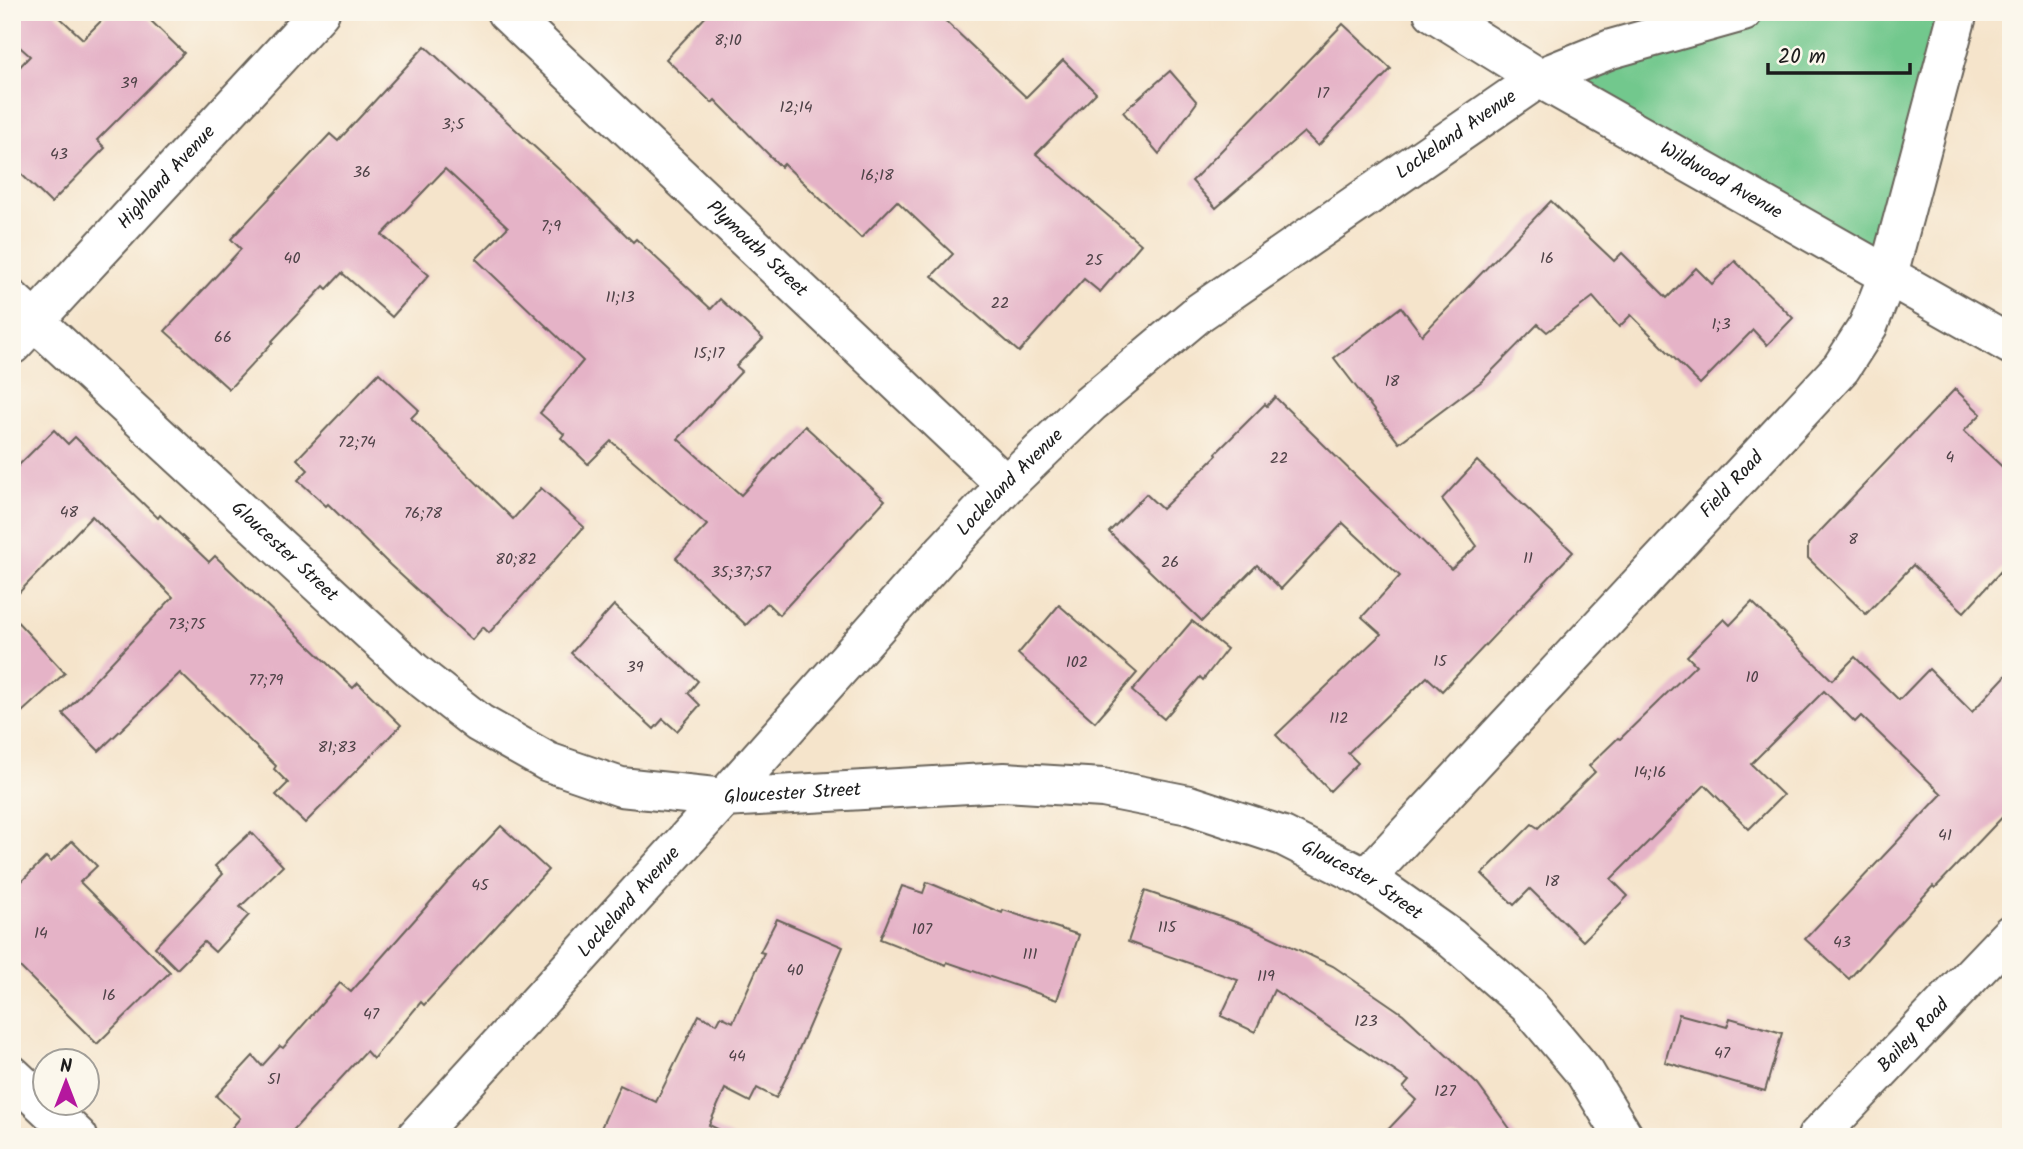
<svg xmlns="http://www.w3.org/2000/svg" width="2023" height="1149" viewBox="0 0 2023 1149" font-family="Kalam,sans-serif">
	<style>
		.green { fill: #72c88d; stroke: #477254; stroke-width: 2 }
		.building { fill: #e5b3c7 }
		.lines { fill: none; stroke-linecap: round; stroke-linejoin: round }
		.minor-casing { stroke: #686259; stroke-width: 42 }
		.tertiary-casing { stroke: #686259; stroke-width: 42 }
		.minor { stroke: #fff; stroke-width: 38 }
		.tertiary { stroke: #fff; stroke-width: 38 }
		.labels { text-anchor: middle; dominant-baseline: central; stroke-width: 6; stroke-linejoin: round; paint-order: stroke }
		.number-label { font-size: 16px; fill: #4e4247 }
		.street-label { font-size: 19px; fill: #1c1c1c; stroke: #fbf7ec }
	</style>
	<rect width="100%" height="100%" fill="#fbf7ec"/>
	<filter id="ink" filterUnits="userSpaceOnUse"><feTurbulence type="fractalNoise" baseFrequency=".0143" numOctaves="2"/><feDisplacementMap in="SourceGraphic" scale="14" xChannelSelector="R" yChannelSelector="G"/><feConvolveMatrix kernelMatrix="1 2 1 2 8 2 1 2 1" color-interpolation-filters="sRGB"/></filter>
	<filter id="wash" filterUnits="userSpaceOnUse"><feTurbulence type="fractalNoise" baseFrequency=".00686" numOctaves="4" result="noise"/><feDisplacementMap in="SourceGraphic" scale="28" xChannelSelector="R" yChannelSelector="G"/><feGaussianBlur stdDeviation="1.57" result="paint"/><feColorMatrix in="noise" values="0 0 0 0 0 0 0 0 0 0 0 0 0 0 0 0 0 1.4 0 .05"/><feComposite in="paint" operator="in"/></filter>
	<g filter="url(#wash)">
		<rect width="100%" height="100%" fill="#f5e4cb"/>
		<!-- green -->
		<path class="green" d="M1743 12H1958L1888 275 1539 78Z"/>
		<g id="blocks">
			<!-- building -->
			<g class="building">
				<path d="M24 12H54L83 39 110 12H142L184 53 97 140 105 148 51 203 12 165V75L30 56 12 40V25Z"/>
				<path d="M710 12H936L1026 97 1063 60 1096 93 1036 154 1141 244 1100 292 1084 279 1019 352 932 276 953 254 897 201 861 238 784 164 781 167 715 100 712 103 666 59Z"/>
				<path d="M1343 24 1391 69 1318 146 1304 132 1216 208 1192 181Z"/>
				<path d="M425 46 564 174 633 242 636 239 711 309 720 299 763 339 736 366 742 371 678 439 741 495 805 426 885 500 779 615 767 603 746 625 676 558 707 525 611 441 588 464 561 438 564 434 540 413 583 361 476 259 508 227 445 169 382 235 429 275 392 317 342 273 327 289 324 286 272 341 273 342 229 389 165 331 241 249 231 239 330 134 338 141Z"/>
				<path d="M1170 71 1197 102 1159 154 1123 112Z"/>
				<path d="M1551 201 1614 261 1622 253 1667 298 1696 268 1712 284 1735 261 1793 318 1767 345 1753 330 1700 384 1631 315 1619 327 1593 297 1547 332 1538 324 1482 381 1399 443 1334 358 1401 307 1422 335Z"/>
				<path d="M379 373 419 410 411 418 513 519 541 488 584 527 489 633 483 627 472 640 390 565 328 504 326 506 298 480 308 470 297 459Z"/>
				<path d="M1955 389 1981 414 1964 431 2011 475V560L1964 612 1913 565 1866 614 1808 558V544Z"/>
				<path d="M1275 397 1451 569 1477 546 1442 499 1477 461 1573 552 1442 691 1427 677 1348 753 1358 763 1330 791 1276 735 1381 634 1362 617 1400 576 1343 523 1281 589 1257 565 1202 621 1109 532 1146 494 1162 509 1217 455 1216 453 1265 404 1267 406Z"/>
				<path d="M54 430 68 444 75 437 158 518 160 515 209 562 215 556 353 688 358 683 401 725 305 823 276 795 288 783 274 769 276 766 180 673 99 751 63 714 173 597 92 516 12 600V472Z"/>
				<path d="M1752 602 1832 680 1855 657 1899 700 1929 669 1972 712 2011 670V808L1935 888 1933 886 1849 979 1805 939 1942 794 1861 716 1855 722 1824 691 1751 764 1783 795 1749 829 1705 785 1611 879 1628 896 1583 941 1530 889 1514 905 1482 874 1532 824 1538 828 1595 772 1589 766 1618 738 1620 739 1696 665 1687 656 1724 619 1730 625Z"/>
				<path d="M614 605 698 681 688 693 700 705 677 731 663 719 654 729 571 653Z"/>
				<path d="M1059 605 1137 673 1095 722 1018 654Z"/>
				<path d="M12 616 65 673 12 721Z"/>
				<path d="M1192 621 1227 649 1203 680 1200 677 1164 719 1132 691Z"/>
				<path d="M501 826 548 870 424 1005 421 1002 373 1059 366 1051 287 1137H224L240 1118 216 1096 253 1056 262 1066 280 1046 283 1048 340 983 351 992 448 882Z"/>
				<path d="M251 832 283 866 240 907 249 915 215 952 204 942 177 969 155 947 223 874 215 866Z"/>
				<path d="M72 841 97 866 80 882 170 972 97 1044 12 959V891L46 857 51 862Z"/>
				<path d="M927 882 1002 913 1003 910 1079 935 1057 1000 947 962 946 965 880 939 902 886 923 893Z"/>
				<path d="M1145 891 1250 927 1333 966 1403 1014 1478 1085 1516 1137H1381L1416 1100 1403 1088 1409 1081 1274 990 1255 1032 1221 1016 1238 980 1128 942Z"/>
				<path d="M777 919 843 947 789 1072 776 1098 757 1088 750 1102 725 1089 709 1125 735 1137H597L620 1085 656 1102 699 1015 717 1024 721 1016 733 1022 764 953 760 952Z"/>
				<path d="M1679 1014 1727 1027 1730 1018 1782 1033 1765 1091 1665 1062Z"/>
			</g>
		</g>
	</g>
	<g filter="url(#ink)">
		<use href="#blocks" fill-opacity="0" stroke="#686259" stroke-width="2"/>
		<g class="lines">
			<defs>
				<g id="minor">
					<path id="s1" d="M506 12 1006 485"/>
					<path id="s2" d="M1433 12 1539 78 2011 345"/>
					<path id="s3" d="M12 300 413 671 479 723 548 762 621 787 724 798 1004 782 1103 788 1189 805 1283 836 1366 878 1451 938 1528 1005 1585 1073 1624 1137"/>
					<path id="s4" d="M1366 878 1841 368 1868 326 1888 275 1958 12"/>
					<path d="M12 1075 78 1137"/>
					<path id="s5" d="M416 1137 724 798 945 550 1006 485 1090 404 1200 312 1539 78 1611 49 1743 12"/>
					<path id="s6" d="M1817 1137 2011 934"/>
				</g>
				<g id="tertiary">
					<path id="s7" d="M12 345 320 12"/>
				</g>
			</defs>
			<!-- minor casing -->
			<use href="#minor" class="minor-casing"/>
			<!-- tertiary casing -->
			<use href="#tertiary" class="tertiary-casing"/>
			<!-- minor -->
			<use href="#minor" class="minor"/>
			<!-- tertiary -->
			<use href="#tertiary" class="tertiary"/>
		</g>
	</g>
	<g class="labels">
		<!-- number labels -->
		<g class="number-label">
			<text x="728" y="40">8;10</text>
			<text x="129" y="83">39</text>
			<text x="1323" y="93">17</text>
			<text x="796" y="107">12;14</text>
			<text x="453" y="124">3;5</text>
			<text x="59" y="154">43</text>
			<text x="362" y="172">36</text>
			<text x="877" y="175">16;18</text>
			<text x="551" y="226">7;9</text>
			<text x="292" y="258">40</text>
			<text x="1547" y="258">16</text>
			<text x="1094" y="260">25</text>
			<text x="620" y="297">11;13</text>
			<text x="1000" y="303">22</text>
			<text x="1721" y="324">1;3</text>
			<text x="223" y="337">66</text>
			<text x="709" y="353">15;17</text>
			<text x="1392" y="381">18</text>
			<text x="357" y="442">72;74</text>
			<text x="1950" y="457">4</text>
			<text x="1279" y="458">22</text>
			<text x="69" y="512">48</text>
			<text x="423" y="513">76;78</text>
			<text x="1853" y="539">8</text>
			<text x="1528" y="558">11</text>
			<text x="516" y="559">80;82</text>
			<text x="1170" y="562">26</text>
			<text x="741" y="572">35;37;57</text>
			<text x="187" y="624">73;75</text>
			<text x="1440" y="661">15</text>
			<text x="1077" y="662">102</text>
			<text x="635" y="667">39</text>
			<text x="1752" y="677">10</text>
			<text x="266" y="680">77;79</text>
			<text x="1339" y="718">112</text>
			<text x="337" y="747">81;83</text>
			<text x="1650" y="772">14;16</text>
			<text x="1945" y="835">41</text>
			<text x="1552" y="881">18</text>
			<text x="480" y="885">45</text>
			<text x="1167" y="927">115</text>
			<text x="922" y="929">107</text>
			<text x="41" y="933">14</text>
			<text x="1842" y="942">43</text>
			<text x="1030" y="954">111</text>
			<text x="795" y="970">40</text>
			<text x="1266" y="976">119</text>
			<text x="109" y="995">16</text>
			<text x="371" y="1014">47</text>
			<text x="1366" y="1021">123</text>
			<text x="1722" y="1053">47</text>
			<text x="737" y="1056">44</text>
			<text x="274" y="1079">51</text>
			<text x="1445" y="1091">127</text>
		</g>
		<!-- street labels -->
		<g class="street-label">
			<text stroke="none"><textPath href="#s5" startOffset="1451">Lockeland Avenue</textPath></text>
			<text stroke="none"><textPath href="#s7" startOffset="228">Highland Avenue</textPath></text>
			<text stroke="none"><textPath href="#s2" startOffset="334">Wildwood Avenue</textPath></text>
			<text stroke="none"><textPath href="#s1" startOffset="345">Plymouth Street</textPath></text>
			<text stroke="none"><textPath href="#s5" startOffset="884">Lockeland Avenue</textPath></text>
			<text stroke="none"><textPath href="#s4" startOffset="537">Field Road</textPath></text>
			<text stroke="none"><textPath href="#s3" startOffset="371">Gloucester Street</textPath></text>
			<text stroke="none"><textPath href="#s3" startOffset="959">Gloucester Street</textPath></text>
			<text stroke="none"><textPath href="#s3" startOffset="1547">Gloucester Street</textPath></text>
			<text stroke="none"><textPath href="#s5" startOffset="317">Lockeland Avenue</textPath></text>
			<text stroke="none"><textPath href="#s6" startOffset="140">Bailey Road</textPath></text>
		</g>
	</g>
	<!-- margin -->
	<rect width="2023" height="1149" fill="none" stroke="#fbf7ec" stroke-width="42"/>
	<!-- north arrow -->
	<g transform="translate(66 1082)"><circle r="33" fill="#fbf7ec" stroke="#a29f99" stroke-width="2"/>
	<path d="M0-5L12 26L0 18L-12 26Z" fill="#b5179e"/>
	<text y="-10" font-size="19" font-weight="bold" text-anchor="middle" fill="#1c1c1c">N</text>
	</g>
	<!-- scale -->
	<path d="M1768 63v10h142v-10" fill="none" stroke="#1c1c1c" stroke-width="3.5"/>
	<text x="1778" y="63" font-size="21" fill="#1c1c1c" stroke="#fbf7ec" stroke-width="5" paint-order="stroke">20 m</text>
</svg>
